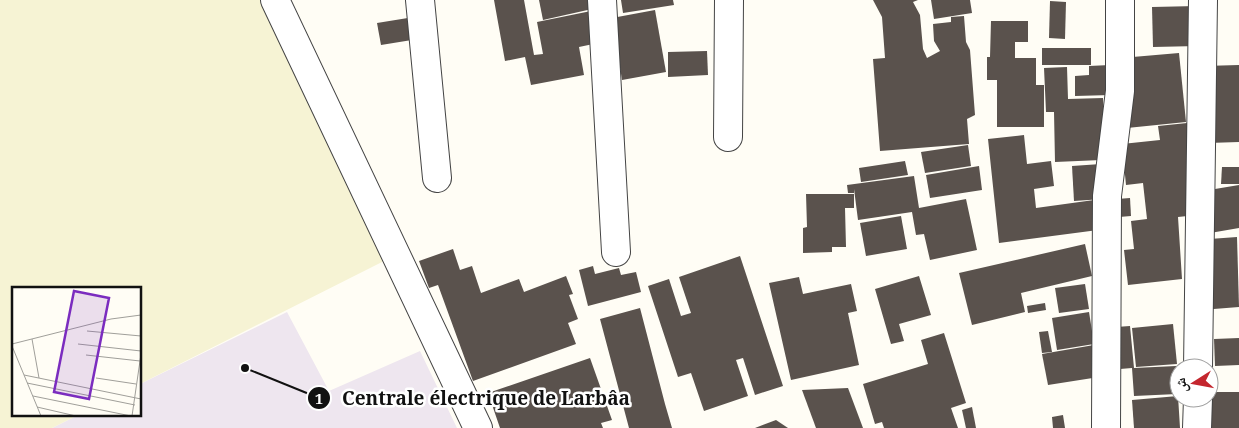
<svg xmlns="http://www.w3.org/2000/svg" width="1239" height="428" viewBox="0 0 1239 428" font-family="'Noto Serif','Noto Naskh Arabic',serif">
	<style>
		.industrial { fill: #eee6ef }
		.farmland { fill: #f6f3d4 }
		.building { fill: #5a524d }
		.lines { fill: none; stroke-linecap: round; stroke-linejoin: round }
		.minor-casing { stroke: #444; stroke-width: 30 }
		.minor { stroke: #fff; stroke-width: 28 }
		.inset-road { fill: none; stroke: #a09f9a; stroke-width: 1 }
		.view { fill: #7b2cbf; fill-opacity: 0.15; stroke: #7b2cbf; stroke-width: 2.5 }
		.inset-edge { fill: none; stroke: #111; stroke-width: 2.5 }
		.leader { fill: none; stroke: #111; stroke-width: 2 }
		.callout-dot { fill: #111; stroke: #fff; stroke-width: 2 }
		.mark-label { font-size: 15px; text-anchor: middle; font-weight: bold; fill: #fff }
		.callout-label { font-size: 19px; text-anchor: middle; font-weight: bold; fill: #111; stroke: #fff; stroke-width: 5; stroke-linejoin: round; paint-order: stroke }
	</style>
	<rect width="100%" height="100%" fill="#fffdf5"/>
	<!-- industrial -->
	<path class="industrial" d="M287 312 329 391 420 351 457 428H52L80 414H140V384Z"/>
	<!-- farmland -->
	<path class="farmland" d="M0 0H262L384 261 140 384V288H14V414H80L52 428H0Z"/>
	<!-- building -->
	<g class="building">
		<path d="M494 0H524L534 55 543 54 537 22 591 11 598 43 579 47 584 75 531 85 525 57 505 61Z"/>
		<path d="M539 0H591L592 9 543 20Z"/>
		<path d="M621 0H673L674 5 623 13Z"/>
		<path d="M873 0H918L913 2 920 15 923 49 927 58 940 51 934 41 933 24 951 22V17L964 16 966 42 970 50 975 115 967 119 969 144 880 151 873 59 885 58 882 17Z"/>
		<path d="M931 0H970L972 13 934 19Z"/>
		<path d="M1050 1 1066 2 1065 39 1049 38Z"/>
		<path d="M1197 6 1198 46 1153 47 1152 7Z"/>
		<path d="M655 10 666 72 622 80 612 18Z"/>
		<path d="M414 17 418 39 381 45 377 23Z"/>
		<path d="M991 21H1028V42H1015V58H1036V85H1044V127H997V80H987V57H990Z"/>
		<rect x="1042" y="48" width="49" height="17"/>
		<path d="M707 51 708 75 668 77V52Z"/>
		<path d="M1179 53 1186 122 1127 128 1121 58Z"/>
		<path d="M1110 65 1111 95 1075 96V76L1089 75V66Z"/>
		<path d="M1239 65V142L1208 143 1204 66Z"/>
		<path d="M1067 67 1068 99 1103 98 1105 151 1101 160 1055 162 1054 112H1046L1044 68Z"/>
		<path d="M1187 123 1197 215 1178 217 1182 279 1128 285 1124 250 1134 249 1131 221 1147 219 1143 183 1126 185 1122 144 1160 140 1158 126Z"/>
		<path d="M1024 135 1027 164 1051 161 1054 186 1034 189 1036 208 1094 200 1098 230 999 243 988 139Z"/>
		<path d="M968 145 971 166 925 173 921 152Z"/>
		<path d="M905 161 908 175 861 182 859 168Z"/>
		<path d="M1101 164 1103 199 1074 201 1072 166Z"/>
		<path d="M979 166 982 190 930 198 926 175Z"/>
		<path d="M1222 167H1239V184H1221Z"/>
		<path d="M914 176 919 208 966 199 977 250 930 260 924 234 916 235 912 212 858 220 854 189V193H848L847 185Z"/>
		<path d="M1239 185V228L1210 233 1203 191Z"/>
		<path d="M806 194H854V208H845L846 247H832V252L803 253V228L807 227Z"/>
		<path d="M1130 198 1131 216 1119 217 1117 199Z"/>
		<path d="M901 216 907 249 866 256 860 223Z"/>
		<path d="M1237 237 1239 307 1201 310 1196 240Z"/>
		<path d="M1085 244 1092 276 1021 293 1025 312 972 325 959 273Z"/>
		<path d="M453 249 460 270 472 266 481 293 519 279 524 292 566 276 573 294 569 295 578 319 568 323 576 344 473 381 438 285 429 288 419 261Z"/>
		<path d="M740 256 783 386 755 395 743 358 736 360 748 396 704 411 691 373 678 377 648 286 669 279 681 316 691 313 679 277Z"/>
		<path d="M593 266 595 274 619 268 621 275 636 272 641 292 588 306 579 270Z"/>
		<path d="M919 276 931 315 899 324 904 341 891 344 875 289Z"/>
		<path d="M799 277 803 294 851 284 857 311 848 313 859 365 791 380 769 283Z"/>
		<path d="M1085 284 1089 309 1059 313 1055 288Z"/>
		<path d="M1045 303 1046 310 1028 313 1027 306Z"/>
		<path d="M640 308 665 404 672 428H629L600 319Z"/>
		<path d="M1089 312 1094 344 1057 350 1052 318Z"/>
		<path d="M1173 324 1177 364 1136 367 1132 328Z"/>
		<path d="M1130 326 1134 368 1176 366 1177 394 1134 396 1132 368 1120 369 1116 327Z"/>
		<path d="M1048 331 1052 352 1042 353 1039 332Z"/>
		<path d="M944 333 966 403 951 408 958 428H884L882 422 875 424 863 384 928 364 921 340Z"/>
		<path d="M1239 338V365L1215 366 1214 339Z"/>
		<path d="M1094 345 1099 377 1048 385 1042 354Z"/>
		<path d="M590 358 612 420 601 423 603 428H500L488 393Z"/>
		<path d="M848 388 863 428H816L802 390Z"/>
		<path d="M1209 392H1239V428H1201Z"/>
		<path d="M1178 396 1180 428H1134L1132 400Z"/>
		<path d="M972 407 976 428H966L962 410Z"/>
		<path d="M1063 415 1065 428H1053L1052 417Z"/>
		<path d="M776 420 788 428H755Z"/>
	</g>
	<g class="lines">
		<defs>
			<g id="minor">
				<path d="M275 0 478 428"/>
				<path d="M420 0 437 178"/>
				<path d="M602 0 616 252"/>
				<path d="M728 137 729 0"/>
				<path d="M1198 368 1203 0"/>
				<path d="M1106 428 1107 196 1120 91V0"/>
				<path d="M1197 428 1198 398"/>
			</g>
		</defs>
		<!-- minor casing -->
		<use href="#minor" class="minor-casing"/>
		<!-- minor -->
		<use href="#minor" class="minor"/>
	</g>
	<!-- overview -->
	<g transform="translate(12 287)">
		<rect width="129" height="129" fill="#fffdf5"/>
		<path class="inset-road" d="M75 44 129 49M20 52 27 91M0 57 99 32 129 28M66 57 129 64M0 59 29 129M74 68 128 74M12 88 129 112M84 91 124 97M15 96 123 118M21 109 119 129M25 120 64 129M120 129 129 67"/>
		<path class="view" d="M62 4 97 11 77 112 42 105Z"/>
		<rect width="129" height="129" class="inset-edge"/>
	</g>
	<!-- callouts -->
	<path class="leader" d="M245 368L319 398"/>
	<g class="callout-dot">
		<circle cx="245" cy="368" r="5"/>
		<circle cx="319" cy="398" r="12"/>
	</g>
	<g class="mark-label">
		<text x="319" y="404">1</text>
	</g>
	<g class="callout-label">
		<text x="486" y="405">Centrale électrique de Larbâa</text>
	</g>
	<!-- north arrow -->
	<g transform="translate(1194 383) rotate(259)"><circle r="24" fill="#ffffff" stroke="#a0a0a0"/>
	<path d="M0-4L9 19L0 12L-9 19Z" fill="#c4262e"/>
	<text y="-8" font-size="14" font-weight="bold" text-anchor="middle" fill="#111111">ش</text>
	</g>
</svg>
